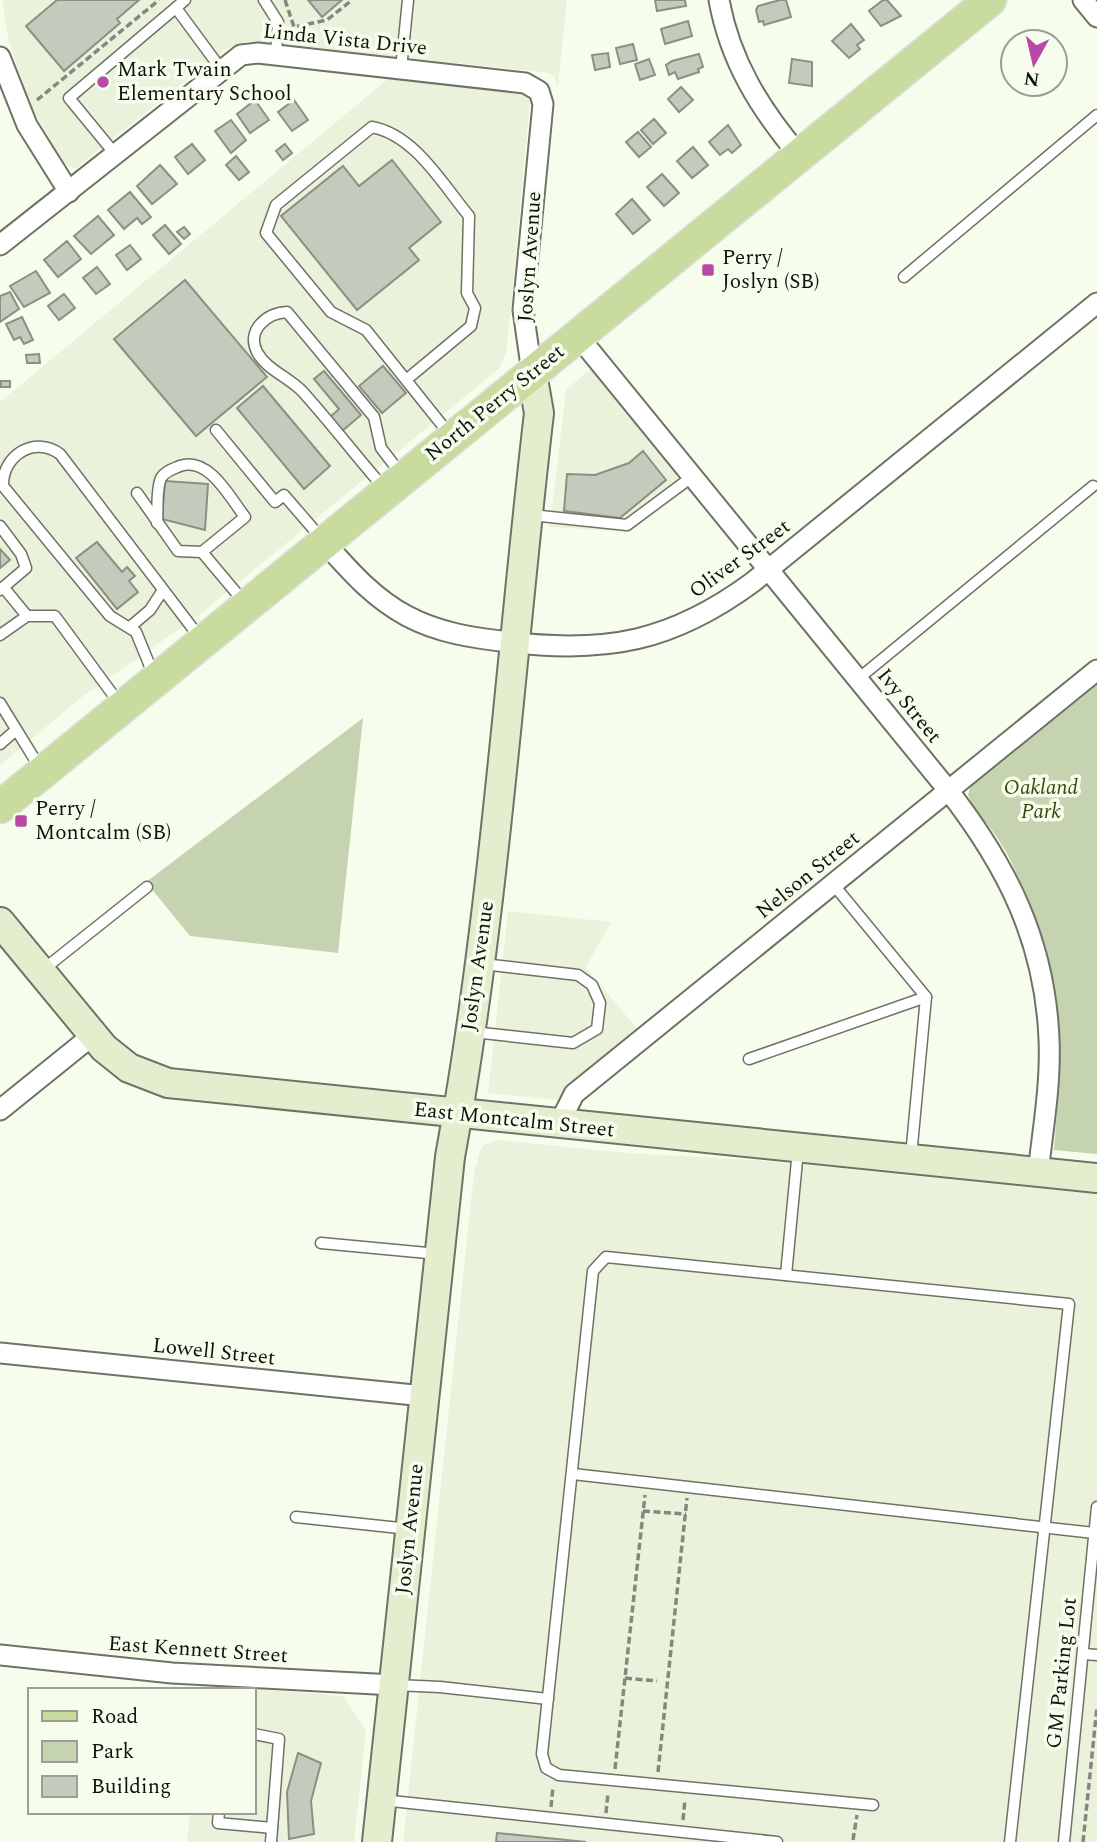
<svg xmlns="http://www.w3.org/2000/svg" width="1097" height="1842" viewBox="0 0 1097 1842" font-family="Spectral,serif">
	<style>
		.built { fill: #eaf2dc }
		.green { fill: #c5d3b0 }
		.building { fill: #c5cbbc; stroke: #8a9082; stroke-width: 2 }
		.lines { fill: none; stroke-linecap: round; stroke-linejoin: round }
		.service-casing { stroke: #6d7365; stroke-width: 13 }
		.minor-casing { stroke: #6d7365; stroke-width: 23 }
		.secondary-casing { stroke: #6d7365; stroke-width: 32 }
		.primary-casing { stroke: #dededd; stroke-width: 35 }
		.path { stroke: #84887e; stroke-width: 3.5; stroke-dasharray: 7 3.5; stroke-linecap: butt }
		.service { stroke: #fff; stroke-width: 10 }
		.minor { stroke: #fff; stroke-width: 19 }
		.secondary { stroke: #e4eecf; stroke-width: 28 }
		.primary { stroke: #c8dca0; stroke-width: 32 }
		.poi-dot { fill: #b949a7; stroke: #f7fded; stroke-width: 2.5 }
		.labels { text-anchor: middle; dominant-baseline: central; stroke-width: 7; stroke-linejoin: round; paint-order: stroke }
		.street-label { font-size: 21px; fill: #10120d; stroke: #f7fded }
		.poi-label { font-size: 21px; fill: #10120d; stroke: #f7fded; text-anchor: start }
		.park-label { font-size: 21px; font-style: italic; fill: #374908; stroke: #f7fded }
	</style>
	<rect width="100%" height="100%" fill="#f7fded"/>
	<!-- built -->
	<g class="built">
		<path d="M2 0H567L558 85 553 75 544 72 245 42 223 51 76 168 68 167 62 160 29 103 9 42Z"/>
		<path d="M389 78 521 93 530 100 511 308 506 353 500 368 195 618 82 697 0 765V402Z"/>
		<path d="M592 368 691 487 630 532 550 527 566 390Z"/>
		<path d="M508 911 611 922 586 967 638 1030 556 1100 488 1093Z"/>
		<path d="M499 1140 626 1153 754 1160 1097 1194V1842H403L474 1173 480 1151 485 1144Z"/>
		<path d="M204 1685 343 1696 366 1730 354 1842H187L190 1812H254V1690H204Z"/>
	</g>
	<!-- green -->
	<g class="green">
		<path d="M1097 681V1154L1054 1150C1063 1046 1064 974 1018 877 1013 864 1006 851 998 839 989 824 973 811 968 795L971 784Z"/>
		<path d="M363 718 338 953 190 936 146 882Z"/>
	</g>
	<!-- building -->
	<g class="building">
		<path d="M57 0H139L117 19 120 23 64 71 26 26Z"/>
		<path d="M308 0H342L322 17Z"/>
		<path d="M655 0H685L686 6 657 11Z"/>
		<path d="M780 0H786L791 17 764 25 763 21 759 22 756 10 758 6Z"/>
		<path d="M883 0H887L901 16 881 26 869 11Z"/>
		<path d="M688 21 692 36 665 44 661 29Z"/>
		<path d="M851 24 864 40 857 45 860 49 849 58 832 41Z"/>
		<path d="M633 44 637 60 620 64 616 48Z"/>
		<path d="M608 53 610 67 595 70 592 55Z"/>
		<path d="M699 54 703 67 698 69 699 72 678 79 675 72 669 75 666 65 672 61Z"/>
		<path d="M649 59 655 75 640 80 635 64Z"/>
		<path d="M792 59 812 62V86L789 83Z"/>
		<path d="M681 87 693 100 679 112 668 99Z"/>
		<path d="M255 100 269 120 250 133 237 114Z"/>
		<path d="M294 100 308 120 292 131 278 112Z"/>
		<path d="M654 119 666 133 653 144 641 130Z"/>
		<path d="M231 120 246 140 231 153 215 131Z"/>
		<path d="M728 125 741 145 732 153 728 149 720 155 709 142Z"/>
		<path d="M638 132 651 147 639 157 626 142Z"/>
		<path d="M192 144 205 160 188 174 175 157Z"/>
		<path d="M285 144 292 153 283 160 276 151Z"/>
		<path d="M693 147 708 165 692 178 677 161Z"/>
		<path d="M236 156 249 172 239 180 226 165Z"/>
		<path d="M392 160 441 222 409 248 419 260 357 310 281 216 343 166 359 186Z"/>
		<path d="M160 165 177 184 152 204 137 186Z"/>
		<path d="M662 174 679 193 664 206 647 187Z"/>
		<path d="M130 192 151 217 142 224 137 218 124 229 108 210Z"/>
		<path d="M632 199 650 220 633 234 616 214Z"/>
		<path d="M98 216 114 235 91 254 74 236Z"/>
		<path d="M165 225 181 244 169 254 153 235Z"/>
		<path d="M184 227 190 234 184 239 177 232Z"/>
		<path d="M67 241 81 259 58 277 44 260Z"/>
		<path d="M130 245 141 259 127 270 116 255Z"/>
		<path d="M97 267 110 284 96 294 83 278Z"/>
		<path d="M36 271 50 293 24 307 10 286Z"/>
		<path d="M185 280 267 377 196 436 114 339Z"/>
		<path d="M10 292 19 309 0 322V296Z"/>
		<path d="M64 294 75 308 59 320 48 306Z"/>
		<path d="M22 317 33 340 24 344 20 337 14 340 6 324Z"/>
		<path d="M39 354 40 363H27L26 355Z"/>
		<path d="M383 366 406 393 382 413 359 386Z"/>
		<path d="M324 371 361 415 341 432 329 418 339 409 314 379Z"/>
		<rect x="1" y="381" width="9" height="6"/>
		<path d="M263 386 330 466 304 489 237 408Z"/>
		<path d="M643 451 666 480 620 518 564 511 567 474 595 475 629 463Z"/>
		<path d="M165 481 208 484 205 530 162 519Z"/>
		<path d="M97 542 122 572 127 567 135 576 129 581 138 592 117 609 76 558Z"/>
		<path d="M0 549 10 560 0 568Z"/>
		<path d="M298 1753 321 1763 311 1801 314 1834 289 1839 287 1792Z"/>
		<path d="M497 1833 586 1842H496Z"/>
	</g>
	<g class="lines">
		<defs>
			<g id="service">
				<path d="M264 0 278 22 276 55"/>
				<path d="M176 8 221 69"/>
				<path d="M401 69 408 0"/>
				<path d="M115 154 69 98 185 0"/>
				<path d="M904 277 1097 115"/>
				<path d="M406 380 471 326 475 308 467 293 469 216C443 185 415 135 372 127L276 205 266 233 331 312 366 330 450 435"/>
				<path d="M216 430 275 502 284 495 322 539"/>
				<path d="M383 487C356 456 330 422 302 391 288 377 266 369 257 352 246 330 267 313 287 312L374 417 381 448 401 474"/>
				<path d="M137 493 178 551 202 552"/>
				<path d="M531 515 627 525 693 476"/>
				<path d="M157 523C158 510 156 489 161 478 165 471 173 469 180 466 209 456 230 498 245 517L202 552 244 602"/>
				<path d="M0 526 21 554 26 568 0 590"/>
				<path d="M4 588 27 616"/>
				<path d="M130 627 150 610 163 590"/>
				<path d="M0 635 27 616H55L119 703"/>
				<path d="M154 676 136 632 110 616 3 486C2 456 34 435 60 454L200 638"/>
				<path d="M858 679 1093 486"/>
				<path d="M0 703 40 768"/>
				<path d="M0 744 16 730"/>
				<path d="M833 884 926 997 911 1156"/>
				<path d="M44 969 147 887"/>
				<path d="M473 1032 573 1043 597 1029 600 1003 592 985 578 975 483 964"/>
				<path d="M749 1059 926 997"/>
				<path d="M321 1243 438 1254"/>
				<path d="M786 1275 798 1150"/>
				<path d="M573 1474 1094 1533"/>
				<path d="M296 1517 409 1529"/>
				<path d="M1084 1654 1097 1655"/>
				<path d="M395 1685 440 1687 548 1699"/>
				<path d="M254 1734 279 1739 271 1842"/>
				<path d="M382 1800 777 1842"/>
				<path d="M873 1805 559 1775 546 1768 542 1754 593 1271 606 1257 1069 1304 1010 1842"/>
				<path d="M219 1812 218 1823 272 1828"/>
				<path d="M1064 1842 1097 1507"/>
			</g>
			<g id="minor">
				<path d="M719 0C730 61 760 109 799 155"/>
				<path d="M1083 0 1097 17"/>
				<path d="M0 57 27 125 69 192"/>
				<path d="M0 245 241 55 258 53 525 83 539 91 543 104 523 310 532 373"/>
				<path d="M578 336 948 790C1007 866 1045 941 1049 1039 1051 1083 1043 1129 1038 1173"/>
				<path d="M324 542C349 570 373 598 407 616 439 633 473 638 509 642 607 654 673 641 753 582L1097 303"/>
				<path d="M0 1110 93 1035"/>
				<path d="M559 1124 574 1094 1097 670"/>
				<path d="M0 1353 424 1396"/>
				<path d="M0 1655 172 1673 394 1685"/>
			</g>
			<g id="secondary">
				<path d="M0 922 104 1048 129 1068 168 1083 1097 1178"/>
				<path d="M377 1842 450 1157C495 911 510 661 539 413L532 373"/>
			</g>
			<path id="primary" d="M0 807 990 0"/>
		</defs>
		<!-- service casing -->
		<use href="#service" class="service-casing"/>
		<!-- minor casing -->
		<use href="#minor" class="minor-casing"/>
		<!-- secondary casing -->
		<use href="#secondary" class="secondary-casing"/>
		<!-- primary casing -->
		<use href="#primary" class="primary-casing"/>
		<!-- path -->
		<g class="path">
			<path d="M285 0 294 27 327 20 352 0"/>
			<path d="M37 100 159 0"/>
			<path d="M643 1511 686 1514"/>
			<path d="M625 1678 657 1681"/>
			<path d="M615 1769 645 1495"/>
			<path d="M658 1772 687 1498"/>
			<path d="M551 1807 553 1787"/>
			<path d="M606 1813 608 1793"/>
			<path d="M683 1820 685 1800"/>
			<path d="M853 1840 857 1815"/>
			<path d="M1083 1842 1097 1707"/>
		</g>
		<!-- service -->
		<use href="#service" class="service"/>
		<!-- minor -->
		<use href="#minor" class="minor"/>
		<!-- secondary -->
		<use href="#secondary" class="secondary"/>
		<!-- primary -->
		<use href="#primary" class="primary"/>
	</g>
	<!-- markers -->
	<g class="poi-dot">
		<circle cx="103" cy="82" r="7"/>
		<rect x="701" y="263" width="14" height="14" rx="3.5"/>
		<rect x="14" y="814" width="14" height="14" rx="3.5"/>
	</g>
	<g class="labels">
		<!-- street labels -->
		<g class="street-label">
			<text transform="translate(345 40) rotate(6)">Linda Vista Drive</text>
			<text transform="translate(530 257) rotate(-86)">Joslyn Avenue</text>
			<text transform="translate(495 403) rotate(-39)">North Perry Street</text>
			<text transform="translate(740 559) rotate(-36)">Oliver Street</text>
			<text transform="translate(909 706) rotate(51)">Ivy Street</text>
			<text transform="translate(808 875) rotate(-39)">Nelson Street</text>
			<text transform="translate(478 966) rotate(-82)">Joslyn Avenue</text>
			<text transform="translate(514 1120) rotate(6)">East Montcalm Street</text>
			<text transform="translate(214 1352) rotate(6)">Lowell Street</text>
			<text transform="translate(410 1529) rotate(-84)">Joslyn Avenue</text>
			<text transform="translate(198 1650) rotate(4)">East Kennett Street</text>
			<text transform="translate(1062 1673) rotate(-84)">GM Parking Lot</text>
		</g>
		<!-- poi labels -->
		<g class="poi-label">
			<text x="117" y="70">Mark Twain<tspan x="117" dy="24">Elementary School</tspan></text>
			<text x="722" y="258">Perry /<tspan x="722" dy="24">Joslyn (SB)</tspan></text>
			<text x="35" y="809">Perry /<tspan x="35" dy="24">Montcalm (SB)</tspan></text>
		</g>
		<!-- park labels -->
		<g class="park-label">
			<text x="1041" y="788">Oakland<tspan x="1041" dy="24">Park</tspan></text>
		</g>
	</g>
	<!-- legend -->
	<rect x="28" y="1688" width="228" height="126" fill="#f7fded" stroke="#9b9f93" stroke-width="2"/>
	<rect x="42" y="1711" width="35" height="10" fill="#c8dca0" stroke="#9b9f93" stroke-width="2"/>
	<text x="91" y="1723" font-size="21" fill="#10120d">Road</text>
	<rect x="42" y="1741" width="35" height="21" fill="#c5d3b0" stroke="#9b9f93" stroke-width="2"/>
	<text x="91" y="1758" font-size="21" fill="#10120d">Park</text>
	<rect x="42" y="1776" width="35" height="21" fill="#c5cbbc" stroke="#9b9f93" stroke-width="2"/>
	<text x="91" y="1793" font-size="21" fill="#10120d">Building</text>
	<!-- north arrow -->
	<g transform="translate(1034 63) rotate(188)"><circle r="33" fill="#f7fded" stroke="#9b9f93" stroke-width="2"/>
	<path d="M0-5L12 26L0 18L-12 26Z" fill="#b949a7"/>
	<text y="-10" font-size="19" font-weight="bold" text-anchor="middle" fill="#10120d">N</text>
	</g>
</svg>
